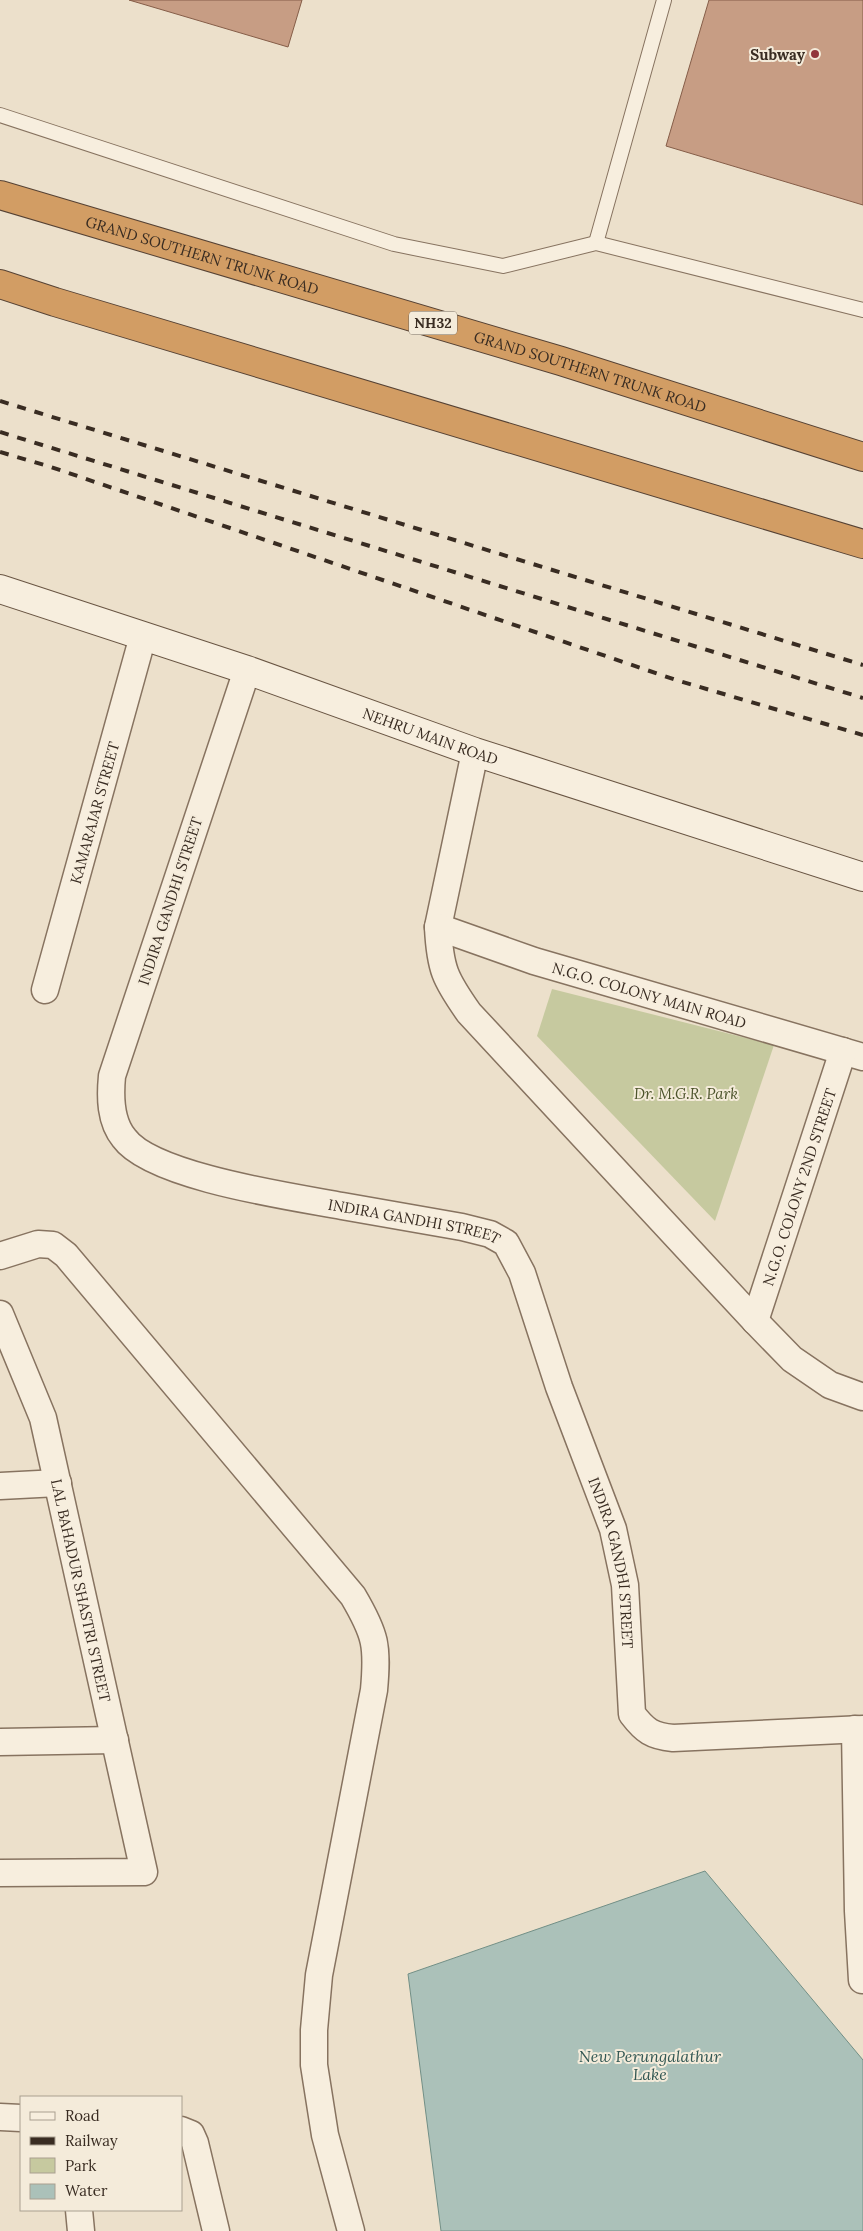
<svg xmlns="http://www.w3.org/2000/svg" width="863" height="2231" viewBox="0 0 863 2231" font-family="Lora,serif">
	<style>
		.green { fill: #c6c99f }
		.water { fill: #abc1b9; stroke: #728f86 }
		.building { fill: #c79d84; stroke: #855d48 }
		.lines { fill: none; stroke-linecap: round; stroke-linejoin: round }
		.lane-casing { stroke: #877360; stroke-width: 16 }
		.street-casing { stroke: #877360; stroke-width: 29 }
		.secondary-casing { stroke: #695543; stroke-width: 30 }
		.highway-casing { stroke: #564234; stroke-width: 30 }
		.lane { stroke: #f7eede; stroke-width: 14 }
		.street { stroke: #f7eede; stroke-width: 26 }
		.secondary { stroke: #f7eede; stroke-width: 28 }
		.highway { stroke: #d29d64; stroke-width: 28 }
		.rail { stroke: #392c22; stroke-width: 4; stroke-dasharray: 9 9; stroke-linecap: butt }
		.poi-dot { fill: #92353a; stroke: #f4ebda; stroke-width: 2 }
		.labels { text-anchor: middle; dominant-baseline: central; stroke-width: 4; stroke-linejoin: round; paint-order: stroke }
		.shield { fill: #f4ebda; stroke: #716559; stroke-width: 1 }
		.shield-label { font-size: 14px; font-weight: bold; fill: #392c22 }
		.poi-label { font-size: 15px; font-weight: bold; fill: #392c22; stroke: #f4ebda; text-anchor: end }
		.street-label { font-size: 15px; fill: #392c22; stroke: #f4ebda }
		.park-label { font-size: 15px; font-style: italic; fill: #4c542b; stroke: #f4ebda }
		.water-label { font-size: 16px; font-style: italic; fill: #335854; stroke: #f4ebda }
	</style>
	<rect width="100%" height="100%" fill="#ece0cb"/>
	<!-- green -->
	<path class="green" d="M552 989 774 1045 715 1221 537 1036Z"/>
	<!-- water -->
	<path class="water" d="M705 1871 863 2060V2231H441L408 1974Z"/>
	<!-- building -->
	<g class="building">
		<path d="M129 0H302L288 47Z"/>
		<path d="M709 0H863V205L666 146Z"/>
	</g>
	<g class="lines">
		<defs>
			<g id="lane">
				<path d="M0 115 394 244 503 266 596 243 863 310"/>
				<path d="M596 243 664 0"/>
			</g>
			<g id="street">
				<path id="s1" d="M247 670 112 1076C110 1097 110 1121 124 1138 152 1177 294 1197 342 1206 382 1213 422 1220 462 1227L490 1234 506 1243 522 1273 559 1387 613 1529 625 1585 632 1714C645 1731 652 1736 673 1738L863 1729"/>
				<path d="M475 752 438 927C440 969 445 979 469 1013L755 1321 792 1359 830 1385 863 1397"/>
				<path id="s2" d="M438 927 534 961 863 1057"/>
				<path id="s3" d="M45 990 143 636"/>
				<path d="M0 1256 38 1244 53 1245 66 1255 353 1596C376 1635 378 1646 374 1690L319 1975 314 2030V2065L325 2135 351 2231"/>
				<path id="s4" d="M0 1314 43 1418 144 1872 0 1873"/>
				<path id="s5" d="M755 1321 843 1051"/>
				<path d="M0 1486 58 1483"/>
				<path d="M855 1729 858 1911 862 1980"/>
				<path d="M0 1742 115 1740"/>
				<path d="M0 2117 21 2118"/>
				<path d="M181 2130 191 2134 195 2143 216 2231"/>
				<path d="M79 2210 81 2231"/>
			</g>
			<g id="secondary">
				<path id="s6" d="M0 589 247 670 475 752 863 877"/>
			</g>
			<g id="highway">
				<path id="s7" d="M0 195 561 361 863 457"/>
				<path d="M0 284 55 302 863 544"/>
			</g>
		</defs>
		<!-- lane casing -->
		<use href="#lane" class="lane-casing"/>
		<!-- street casing -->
		<use href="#street" class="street-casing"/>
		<!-- secondary casing -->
		<use href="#secondary" class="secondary-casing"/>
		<!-- highway casing -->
		<use href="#highway" class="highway-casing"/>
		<!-- lane -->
		<use href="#lane" class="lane"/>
		<!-- street -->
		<use href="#street" class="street"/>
		<!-- secondary -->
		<use href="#secondary" class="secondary"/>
		<!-- highway -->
		<use href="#highway" class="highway"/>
		<!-- rail -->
		<g class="rail">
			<path d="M0 401 863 665"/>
			<path d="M0 432 863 698"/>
			<path d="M0 452 51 467 676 680 863 735"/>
		</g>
	</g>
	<!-- markers -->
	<circle class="poi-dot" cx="815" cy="54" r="5"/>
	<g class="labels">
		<!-- shield labels -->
		<rect class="shield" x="409" y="311.5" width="48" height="23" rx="4"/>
		<g class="shield-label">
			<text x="433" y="323">NH32</text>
		</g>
		<!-- poi labels -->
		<g class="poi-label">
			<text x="805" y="54">Subway</text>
		</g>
		<!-- street labels -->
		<g class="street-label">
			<text stroke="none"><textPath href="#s7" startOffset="211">GRAND SOUTHERN TRUNK ROAD</textPath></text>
			<text stroke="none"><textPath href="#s7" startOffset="616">GRAND SOUTHERN TRUNK ROAD</textPath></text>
			<text stroke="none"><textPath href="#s6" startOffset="455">NEHRU MAIN ROAD</textPath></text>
			<text stroke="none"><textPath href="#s3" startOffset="184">KAMARAJAR STREET</textPath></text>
			<text transform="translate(170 901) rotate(-72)">INDIRA GANDHI STREET</text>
			<text stroke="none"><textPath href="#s2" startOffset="222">N.G.O. COLONY MAIN ROAD</textPath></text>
			<text stroke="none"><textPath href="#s5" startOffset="141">N.G.O. COLONY 2ND STREET</textPath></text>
			<text stroke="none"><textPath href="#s1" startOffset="798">INDIRA GANDHI STREET</textPath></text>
			<text stroke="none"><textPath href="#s1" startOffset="1232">INDIRA GANDHI STREET</textPath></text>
			<text stroke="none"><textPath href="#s4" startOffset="289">LAL BAHADUR SHASTRI STREET</textPath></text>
		</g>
		<!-- park labels -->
		<g class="park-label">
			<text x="686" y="1093">Dr. M.G.R. Park</text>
		</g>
		<!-- water labels -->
		<g class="water-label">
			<text x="650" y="2056">New Perungalathur<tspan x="650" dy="18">Lake</tspan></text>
		</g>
	</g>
	<!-- legend -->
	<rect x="20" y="2096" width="162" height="115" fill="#f4ebda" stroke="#a99f90"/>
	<rect x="30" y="2112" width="25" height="8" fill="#f7eede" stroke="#a99f90"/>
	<text x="65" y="2121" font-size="15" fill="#392c22">Road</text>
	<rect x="30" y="2137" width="25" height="8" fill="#392c22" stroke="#a99f90"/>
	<text x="65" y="2146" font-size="15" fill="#392c22">Railway</text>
	<rect x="30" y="2158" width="25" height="15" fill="#c6c99f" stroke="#a99f90"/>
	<text x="65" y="2171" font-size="15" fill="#392c22">Park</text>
	<rect x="30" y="2184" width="25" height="15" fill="#abc1b9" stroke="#a99f90"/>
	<text x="65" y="2196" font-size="15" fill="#392c22">Water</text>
</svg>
